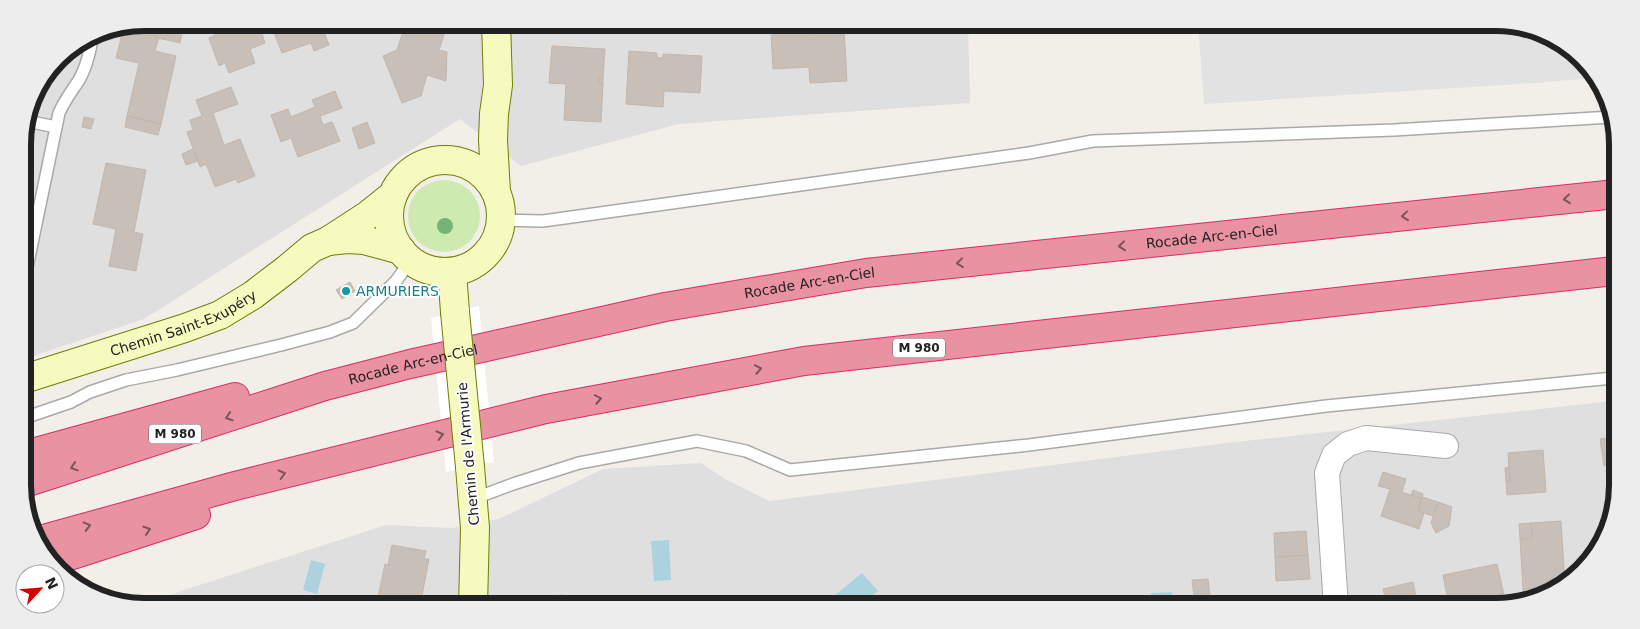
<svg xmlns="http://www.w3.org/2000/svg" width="1640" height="629" viewBox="0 0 1640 629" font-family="'DejaVu Sans',sans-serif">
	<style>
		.residential { fill: #e0dfdf }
		.grass { fill: #cdebb0 }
		.parking { fill: #e2e2e2 }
		.water { fill: #aad3df }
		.pier { fill: #fff }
		.building { fill: #c7bfb8; stroke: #c4b6ab }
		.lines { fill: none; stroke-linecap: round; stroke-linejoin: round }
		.lane-casing { stroke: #a9a9a9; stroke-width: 14 }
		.street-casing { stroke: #a9a9a9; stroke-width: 26 }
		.secondary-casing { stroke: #707d05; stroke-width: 30 }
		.highway-casing { stroke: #dc2a67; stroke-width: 30 }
		.lane { stroke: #fff; stroke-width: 11 }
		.street { stroke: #fff; stroke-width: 24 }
		.secondary { stroke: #f7fabf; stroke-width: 28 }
		.highway { stroke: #e892a2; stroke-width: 28 }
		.secondary-bridge-casing { stroke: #707d05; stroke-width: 30; stroke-linecap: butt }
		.secondary-bridge { stroke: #f7fabf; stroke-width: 28 }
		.tree { fill: #74b475 }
		.oneway { stroke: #7b545c }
		.culture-dot { fill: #0f9aa8; stroke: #fff; stroke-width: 2 }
		.labels { text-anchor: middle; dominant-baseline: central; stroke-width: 4; stroke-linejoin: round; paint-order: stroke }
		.shield { fill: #fff; stroke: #646464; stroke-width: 1 }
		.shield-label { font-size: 12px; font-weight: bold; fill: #222 }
		.street-label { font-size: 14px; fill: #222; stroke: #fff }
		.culture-label { font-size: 14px; fill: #0d838f; stroke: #fff; text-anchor: start }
		.rim { fill: none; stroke: #222; stroke-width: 6 }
	</style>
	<rect width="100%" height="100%" fill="#f2efe9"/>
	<!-- residential -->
	<g class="residential">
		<path d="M145 22 968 23 970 103 679 124 521 166 460 119 144 319 24 359 23 136 35 90 64 53 98 32Z"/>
		<path d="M1613 401 1611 524 1570 581 1503 606H143L181 591 386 525 452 528 499 519 603 469 701 463 725 479 769 501 1226 443Z"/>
	</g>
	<!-- grass -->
	<circle class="grass" cx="444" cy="216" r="36"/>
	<!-- parking -->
	<path class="parking" d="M1198 23H1495L1535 29 1587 64 1593 78 1534 83 1204 104Z"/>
	<!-- water -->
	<g class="water">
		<path d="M669 540 671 580 654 581 651 541Z"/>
		<path d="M311 560 325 564 317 594 303 590Z"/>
		<path d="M862 573 878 591 860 606H826L824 604Z"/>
		<path d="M1172 592 1173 606H1152L1151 593Z"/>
	</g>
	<!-- pier -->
	<path class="pier" d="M479 306 494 462 446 472 431 318Z"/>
	<!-- building -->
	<g class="building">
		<path d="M149 22H184L180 43 149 36 151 23Z"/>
		<path d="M210 22H258L265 43 250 49 255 63 229 73 225 63 219 66 209 38 215 35Z"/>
		<path d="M270 22H320L329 45 314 51 311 43 282 53Z"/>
		<path d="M406 22H440L447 25 439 50 447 52 446 81 427 75 421 96 402 103 383 56 397 50Z"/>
		<path d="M844 28 847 81 810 83 809 67 773 69 771 32 810 30V34H816V30Z"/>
		<path d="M123 30 159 37 155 51 176 56 161 124 127 116 139 63 116 58Z"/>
		<rect x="810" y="30" width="6" height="4"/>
		<path d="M552 46 605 49 603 78H599V83L603 84 601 122 564 120 566 84 549 83Z"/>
		<path d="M629 51 657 53V57L663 58V54L702 56 700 93 664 91 663 107 626 104Z"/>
		<path d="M599 78H603V84L599 83Z"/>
		<path d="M231 87 238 104 213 113 224 145 240 139 255 176 238 183 236 179 215 187 206 164 200 167 187 132 193 130 190 120 202 116 196 100Z"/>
		<path d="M335 91 342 108 320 116 323 125 332 122 340 141 298 157 291 138 281 142 271 115 288 109 291 117 315 107 312 100Z"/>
		<path d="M127 116 161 124 158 135 125 127Z"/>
		<path d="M84 117 94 119 91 129 82 127Z"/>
		<path d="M367 122 375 143 359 149 352 128Z"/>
		<path d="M193 149 198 161 186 165 182 154Z"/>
		<path d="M106 163 146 170 134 232 143 234 136 271 109 266 116 229 93 224Z"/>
		<path d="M350 282 355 291 342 299 336 290Z"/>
		<path d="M1612 437V441H1610L1612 465 1604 466 1600 439Z"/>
		<path d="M1543 450 1546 492 1507 495 1506 481H1510L1508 453Z"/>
		<path d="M1509 467 1510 481H1506L1505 468Z"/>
		<path d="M1383 472 1406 479 1402 492 1422 499 1418 511 1424 513 1419 529 1381 516 1390 489 1378 486Z"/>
		<path d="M1413 490 1423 494 1422 499 1411 495Z"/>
		<path d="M1422 497 1438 502 1433 516 1418 511Z"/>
		<path d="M1438 502 1452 507 1449 526 1436 533 1431 523Z"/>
		<path d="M1561 521 1565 583 1553 588 1523 589 1520 539 1532 538 1531 523Z"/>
		<path d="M1531 523 1532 538 1520 539 1519 524Z"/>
		<path d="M1306 531 1308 555 1275 557 1274 533Z"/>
		<path d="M392 545 426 551 424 559H429L420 606H401V601L378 597 385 564 388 565Z"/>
		<path d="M1308 555 1310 579 1276 581 1275 557Z"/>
		<path d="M1497 564 1504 595 1449 606 1443 575Z"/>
		<path d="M1208 579 1210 596 1194 597 1192 580Z"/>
		<path d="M1413 582 1418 606H1387L1383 589Z"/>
		<path d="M1545 588V591L1524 599 1523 589Z"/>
		<path d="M563 595V599H570V603L601 602V606H548V596Z"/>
		<path d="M395 600 401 601V606L394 604Z"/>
	</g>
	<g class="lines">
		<defs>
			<g id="lane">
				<path d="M27 121 56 127"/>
				<path d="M501 220 543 221 1029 153 1093 141 1394 130 1611 117"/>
				<path d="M24 282 59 113C64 101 72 91 79 80 87 66 90 50 93 35"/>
				<path d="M24 418 71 402 90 392 126 380 177 370 281 345 330 332 353 323 396 281 411 260"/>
				<path d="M473 499 513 484 579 463 697 441 746 451 790 470 1029 445 1326 406 1613 378"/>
			</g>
			<path id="street" d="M1336 606 1327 473 1334 455 1348 444 1366 438 1446 446"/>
			<g id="secondary">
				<circle cx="445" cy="216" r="56"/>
				<path d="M496 192 493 140 494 114 498 85 496 22"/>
				<path d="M328 241 348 239 364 240 401 250"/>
				<path d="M452 272 455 312"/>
				<path id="s1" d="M24 379 185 328 220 315 253 295 287 269 312 248 328 241 368 215 393 195"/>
				<path d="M470 467 475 528 473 606"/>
			</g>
			<g id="highway">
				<path d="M25 455 235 397"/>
				<path id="s2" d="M25 483 325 386 410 364 665 307 866 273 1616 194"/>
				<path d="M40 540 235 486 546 409 804 361 1614 271"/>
				<path d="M51 562 196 515"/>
			</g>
		</defs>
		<!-- lane casing -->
		<use href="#lane" class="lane-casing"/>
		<!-- street casing -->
		<use href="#street" class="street-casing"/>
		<!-- secondary casing -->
		<use href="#secondary" class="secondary-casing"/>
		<!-- highway casing -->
		<use href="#highway" class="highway-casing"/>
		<!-- lane -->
		<use href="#lane" class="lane"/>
		<!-- street -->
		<use href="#street" class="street"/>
		<!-- secondary -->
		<use href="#secondary" class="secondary"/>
		<!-- highway -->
		<use href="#highway" class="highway"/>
		<defs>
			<path id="secondary-bridge" d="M455 312 470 467"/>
		</defs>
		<!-- secondary-bridge casing -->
		<use href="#secondary-bridge" class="secondary-bridge-casing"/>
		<!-- secondary-bridge -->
		<use href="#secondary-bridge" class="secondary-bridge"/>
	</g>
	<!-- trees -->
	<circle class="tree" cx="445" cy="226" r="8"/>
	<!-- one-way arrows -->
	<defs><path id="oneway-chevron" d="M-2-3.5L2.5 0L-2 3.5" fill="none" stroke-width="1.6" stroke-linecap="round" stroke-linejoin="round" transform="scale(1.25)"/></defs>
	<g class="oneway">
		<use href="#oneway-chevron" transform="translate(1567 199) rotate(174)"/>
		<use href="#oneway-chevron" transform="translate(1405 216) rotate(174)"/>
		<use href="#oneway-chevron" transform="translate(1122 246) rotate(174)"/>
		<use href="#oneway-chevron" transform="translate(960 263) rotate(174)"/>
		<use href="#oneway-chevron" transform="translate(758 369) rotate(-11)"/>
		<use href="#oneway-chevron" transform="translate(598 399) rotate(-11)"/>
		<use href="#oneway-chevron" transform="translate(229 417) rotate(162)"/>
		<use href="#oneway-chevron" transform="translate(440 435) rotate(-14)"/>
		<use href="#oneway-chevron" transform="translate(74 467) rotate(162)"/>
		<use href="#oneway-chevron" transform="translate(282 474) rotate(-14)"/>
		<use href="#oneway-chevron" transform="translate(87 526) rotate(-15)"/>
		<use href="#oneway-chevron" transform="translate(147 530) rotate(-18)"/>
	</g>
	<!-- markers -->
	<circle class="culture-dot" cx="346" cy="291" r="5"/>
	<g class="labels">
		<!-- shield labels -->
		<g class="shield">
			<rect x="893" y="338.5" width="52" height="19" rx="4"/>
			<rect x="149" y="424.5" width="52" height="19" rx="4"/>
		</g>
		<g class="shield-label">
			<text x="919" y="348">M 980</text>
			<text x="175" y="434">M 980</text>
		</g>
		<!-- street labels -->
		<g class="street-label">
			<text stroke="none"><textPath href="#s2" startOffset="1216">Rocade Arc-en-Ciel</textPath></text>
			<text stroke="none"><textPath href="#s2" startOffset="811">Rocade Arc-en-Ciel</textPath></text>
			<text stroke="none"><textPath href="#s1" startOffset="169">Chemin Saint-Exupéry</textPath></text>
			<text stroke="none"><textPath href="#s2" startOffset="406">Rocade Arc-en-Ciel</textPath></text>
			<text transform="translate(468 454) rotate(-95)">Chemin de l'Armurie</text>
		</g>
		<!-- culture labels -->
		<g class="culture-label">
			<text x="356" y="291">ARMURIERS</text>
		</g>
	</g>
	<!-- crop -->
	<path d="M0 0H1640V629H0ZM144 31H1496A113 113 0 0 1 1609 144V485A113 113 0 0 1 1496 598H144A113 113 0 0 1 31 485V144A113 113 0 0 1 144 31Z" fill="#ededed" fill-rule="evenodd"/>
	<path class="rim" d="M144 31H1496A113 113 0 0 1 1609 144V485A113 113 0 0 1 1496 598H144A113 113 0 0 1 31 485V144A113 113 0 0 1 144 31Z"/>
	<!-- north arrow -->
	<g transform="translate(40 589) rotate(64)"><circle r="24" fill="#ffffff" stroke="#a7a7a7"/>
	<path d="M0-4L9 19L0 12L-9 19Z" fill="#d40000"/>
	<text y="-8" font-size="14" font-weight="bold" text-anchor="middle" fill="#222222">N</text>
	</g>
</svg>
